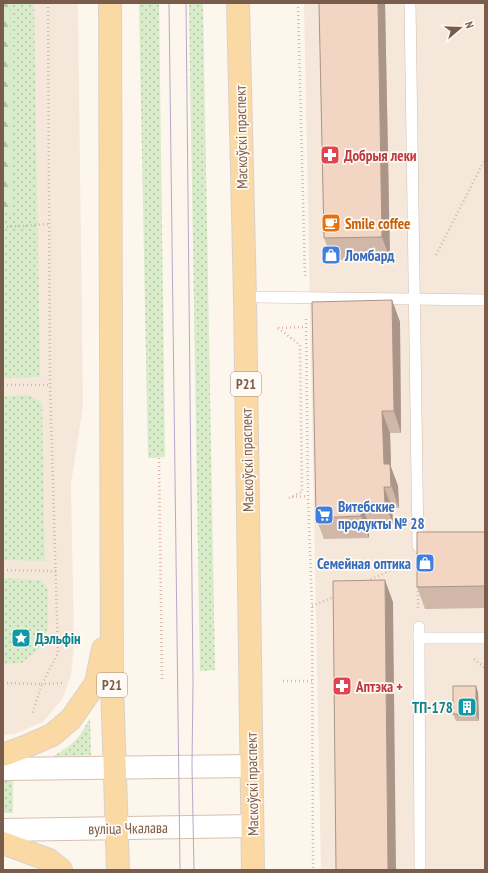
<svg xmlns="http://www.w3.org/2000/svg" width="488" height="873" viewBox="0 0 488 873" font-family="'PT Sans Narrow',sans-serif">
	<style>
		.residential { fill: #f5e8da }
		.grass { fill: url(#grass-dots) }
		.forest { fill: url(#forest-firs) }
		.lines { fill: none; stroke-linecap: round; stroke-linejoin: round }
		.lane-casing { stroke: #d1beb0; stroke-width: 12 }
		.secondary-casing { stroke: #d6c0b0; stroke-width: 24 }
		.primary-casing { stroke: #dad1cd; stroke-width: 24 }
		.path { stroke: #d9b8a5; stroke-width: 2.5; stroke-dasharray: 1 3; stroke-linecap: butt }
		.lane { stroke: #fff; stroke-width: 11 }
		.secondary { stroke: #fff; stroke-width: 22 }
		.primary { stroke: #fbd9a5; stroke-width: 22 }
		.tram { stroke: #b9a8c9; stroke-width: 1 }
		.wall { fill: #d1b7a8 }
		.shaded-wall { fill: #aa9588 }
		.building { fill: #f3d5c3; stroke: #aa9588 }
		.labels { text-anchor: middle; dominant-baseline: central; stroke-width: 3.5; stroke-linejoin: round; paint-order: stroke }
		.shield { fill: #fffaf3; stroke: #a28b7f; stroke-width: 1 }
		.shield-label { font-size: 14px; font-weight: bold; fill: #7a5c4d }
		.street-label { font-size: 15px; fill: #7a5c4d; stroke: #fffaf3 }
		.health-label { font-size: 15px; font-weight: bold; fill: #be3a42; stroke: #fffaf3; text-anchor: start }
		.food-label { font-size: 15px; font-weight: bold; fill: #c56008; stroke: #fffaf3; text-anchor: start }
		.shop-label { font-size: 15px; font-weight: bold; fill: #366cbe; stroke: #fffaf3; text-anchor: start }
		.culture-label { font-size: 15px; font-weight: bold; fill: #0d838f; stroke: #fffaf3; text-anchor: start }
	</style>
	<defs>
		<pattern id="grass-dots" width="8" height="8" patternUnits="userSpaceOnUse"><rect width="8" height="8" fill="#d8ecc9"/><path d="M2 2h.1M6 6h.1" fill="none" stroke="#b4c2a5" stroke-width="1.8" stroke-linecap="round"/></pattern>
		<pattern id="forest-firs" width="22" height="20" patternUnits="userSpaceOnUse"><rect width="22" height="20" fill="#d8ecc9"/><path d="M5 1l3.5 6h-7zM16 11l3.5 6h-7z" fill="#b4c2a5"/></pattern>
	</defs>
	<rect width="100%" height="100%" fill="#fdf6ec"/>
	<!-- residential -->
	<g class="residential">
		<path d="M3 3H78L83 406 71 484 74 646 71 675 62 699 43 722 15 734 3 735Z"/>
		<path d="M304 3H485V870H321Z"/>
	</g>
	<!-- grass -->
	<g class="grass">
		<path d="M3 3H34L40 377 3 378Z"/>
		<path d="M139 3H159L165 457 148 458Z"/>
		<path d="M189 3H203L215 670 200 671Z"/>
		<path d="M29 395 42 403 45 561 3 560V396Z"/>
		<path d="M3 578 41 580 48 589V627L41 647 22 663 3 664Z"/>
		<path d="M90 718 91 755 52 757C74 744 78 740 90 718Z"/>
		<rect x="3" y="781" width="10" height="32"/>
	</g>
	<!-- forest -->
	<path class="forest" d="M3 3H10L12 211 3 212Z"/>
	<g class="lines">
		<defs>
			<g id="lane">
				<path d="M410 3 418 546"/>
				<path d="M245 297 485 300"/>
				<path d="M419 638V627"/>
				<path d="M420 870 419 638H485"/>
			</g>
			<g id="secondary">
				<path d="M3 769 251 766"/>
				<path d="M3 830 252 826"/>
			</g>
			<g id="primary">
				<path d="M110 3 112 683 118 870"/>
				<path d="M238 3 245 297 253 870"/>
				<path d="M3 755 27 746 52 735 71 719 96 683 103 649"/>
				<path d="M3 843 49 860 61 870"/>
			</g>
		</defs>
		<!-- lane casing -->
		<use href="#lane" class="lane-casing"/>
		<!-- secondary casing -->
		<use href="#secondary" class="secondary-casing"/>
		<!-- primary casing -->
		<use href="#primary" class="primary-casing"/>
		<!-- path -->
		<g class="path">
			<path d="M48 3 50 385 58 653 42 684 63 683"/>
			<path d="M298 3 305 278"/>
			<path d="M3 227 49 224"/>
			<path d="M436 255 485 159"/>
			<path d="M306 319 308 496 312 606 313 870"/>
			<path d="M278 328 300 345 302 492 289 498"/>
			<path d="M278 328 306 327"/>
			<path d="M3 385H50"/>
			<path d="M159 458 162 682"/>
			<path d="M292 497 308 496"/>
			<path d="M3 570 56 571"/>
			<path d="M367 581 407 563"/>
			<path d="M418 587V608"/>
			<path d="M312 606 336 596"/>
			<path d="M474 659 485 668"/>
			<path d="M283 681H312"/>
			<path d="M3 683 42 684 32 715"/>
		</g>
		<!-- lane -->
		<use href="#lane" class="lane"/>
		<!-- secondary -->
		<use href="#secondary" class="secondary"/>
		<!-- primary -->
		<use href="#primary" class="primary"/>
		<!-- tram -->
		<g class="tram">
			<path d="M169 3 180 870"/>
			<path d="M186 3 193 682 192 767 194 870"/>
		</g>
	</g>
	<!-- wall -->
	<g class="wall">
		<path d="M319 3H385L390 259 332 260 324 238Z"/>
		<path d="M392 300 400 322 401 433H390L391 467 398 486 399 508H392L393 524 369 525V538L324 539 316 518Z"/>
		<path d="M485 532V608L425 609 417 587Z"/>
		<path d="M478 692 479 721H456L453 714Z"/>
	</g>
	<!-- shaded-wall -->
	<g class="shaded-wall">
		<path d="M378 3H385L390 259 382 237Z"/>
		<path d="M392 300 400 322 401 433 394 411Z"/>
		<path d="M382 411 390 433 391 467 398 486 399 508 384 464Z"/>
		<path d="M384 487 392 508 393 524 385 503Z"/>
		<path d="M361 503 369 525V538L361 516Z"/>
		<path d="M385 580 393 602 396 870H388Z"/>
		<path d="M476 686 478 692 479 721 476 714Z"/>
	</g>
	<!-- building -->
	<g class="building">
		<path d="M319 3H378L382 237 324 238Z"/>
		<path d="M392 300 394 411H382L384 464H390L391 487H384L385 503H361V516L316 518 312 302Z"/>
		<path d="M417 532H485V586L417 587Z"/>
		<path d="M385 580 388 870H336L333 581Z"/>
		<rect x="453" y="686" width="23" height="28"/>
	</g>
	<!-- icons -->
	<defs>
		<symbol id="pharmacy-square" viewBox="-11 -11 22 22"><rect x="-9" y="-9" width="18" height="18" rx="4" fill="#e0444e" stroke="#fffaf3"/><path d="M-2-6h4v4h4v4h-4v4h-4v-4h-4v-4h4Z" fill="#fff"/></symbol>
		<symbol id="cafe-square" viewBox="-11 -11 22 22"><rect x="-9" y="-9" width="18" height="18" rx="4" fill="#e8710a" stroke="#fffaf3"/><path d="M-5.5-4.5H6V0H3Q3 3.5 0 3.5H-2.5Q-5.5 3.5-5.5 0ZM3-3.2v2h1.7v-2ZM-6 4.5H4V6H-6Z" fill="#fff"/></symbol>
		<symbol id="shop-square" viewBox="-11 -11 22 22"><rect x="-9" y="-9" width="18" height="18" rx="4" fill="#3f7fe0" stroke="#fffaf3"/><path d="M-5-2.5h2.3a2.7 3.5 0 0 1 5.4 0H5L5.5 6h-11ZM-1.5-2.5h3a1.5 2.3 0 0 0-3 0Z" fill="#fff"/></symbol>
		<symbol id="supermarket-square" viewBox="-11 -11 22 22"><rect x="-9" y="-9" width="18" height="18" rx="4" fill="#3f7fe0" stroke="#fffaf3"/><path d="M-6-5.5h2.5l.6 2H6L4.5 2H-2.5L-4.4-4H-6ZM-1.5 3.2a1.3 1.3 0 1 0 .1 0ZM3 3.2a1.3 1.3 0 1 0 .1 0Z" fill="#fff"/></symbol>
		<symbol id="sight-square" viewBox="-11 -11 22 22"><rect x="-9" y="-9" width="18" height="18" rx="4" fill="#0f9aa8" stroke="#fffaf3"/><path d="M0-6L1.8-2.2L6-1.7L2.9 1.2L3.7 5.4L0 3.3L-3.7 5.4L-2.9 1.2L-6-1.7L-1.8-2.2Z" fill="#fff"/></symbol>
		<symbol id="building-square" viewBox="-11 -11 22 22"><rect x="-9" y="-9" width="18" height="18" rx="4" fill="#0f9aa8" stroke="#fffaf3"/><path d="M-4-6H4V6H1V3H-1V6H-4ZM-2.5-4.3h1.7v1.8h-1.7ZM.8-4.3h1.7v1.8H.8ZM-2.5-1h1.7V.8h-1.7ZM.8-1h1.7V.8H.8Z" fill="#fff"/></symbol>
	</defs>
	<g fill-rule="evenodd">
		<use href="#pharmacy-square" x="319" y="144" width="22" height="22"/>
		<use href="#cafe-square" x="320" y="212" width="22" height="22"/>
		<use href="#shop-square" x="320" y="244" width="22" height="22"/>
		<use href="#supermarket-square" x="313" y="504" width="22" height="22"/>
		<use href="#shop-square" x="414" y="552" width="22" height="22"/>
		<use href="#sight-square" x="10" y="627" width="22" height="22"/>
		<use href="#pharmacy-square" x="331" y="675" width="22" height="22"/>
		<use href="#building-square" x="456" y="696" width="22" height="22"/>
	</g>
	<g class="labels">
		<!-- shield labels -->
		<g class="shield">
			<rect x="231" y="372" width="30" height="24" rx="3"/>
			<rect x="97" y="673" width="30" height="24" rx="3"/>
		</g>
		<g class="shield-label">
			<text x="246" y="384">Р21</text>
			<text x="112" y="685">Р21</text>
		</g>
		<!-- street labels -->
		<g class="street-label">
			<text transform="translate(241 137) rotate(-91)">Маскоўскі праспект</text>
			<text transform="translate(247 460) rotate(-91)">Маскоўскі праспект</text>
			<text transform="translate(252 784) rotate(-91)">Маскоўскі праспект</text>
			<text transform="translate(128 828) rotate(-1)">вуліца Чкалава</text>
		</g>
		<!-- health labels -->
		<g class="health-label">
			<text x="344" y="155">Добрыя леки</text>
			<text x="356" y="686">Аптэка +</text>
		</g>
		<!-- food labels -->
		<g class="food-label">
			<text x="345" y="223">Smile coffee</text>
		</g>
		<!-- shop labels -->
		<g class="shop-label">
			<text x="345" y="255">Ломбард</text>
			<text x="338" y="506">Витебские<tspan x="338" dy="17">продукты № 28</tspan></text>
			<text x="411" y="563" text-anchor="end">Семейная оптика</text>
		</g>
		<!-- culture labels -->
		<g class="culture-label">
			<text x="35" y="638">Дэльфін</text>
			<text x="453" y="707" text-anchor="end">ТП-178</text>
		</g>
	</g>
	<!-- border -->
	<rect width="488" height="873" fill="none" stroke="#7a5c4d" stroke-width="8"/>
	<!-- north arrow -->
	<g transform="translate(460 28) rotate(71)" stroke="#fffaf3" stroke-width="3" paint-order="stroke">
	<path d="M0-3L7 15L0 10L-7 15Z" fill="#7a5c4d"/>
	<text y="-6" font-size="11" font-weight="bold" text-anchor="middle" fill="#7a5c4d">N</text>
	</g>
</svg>
